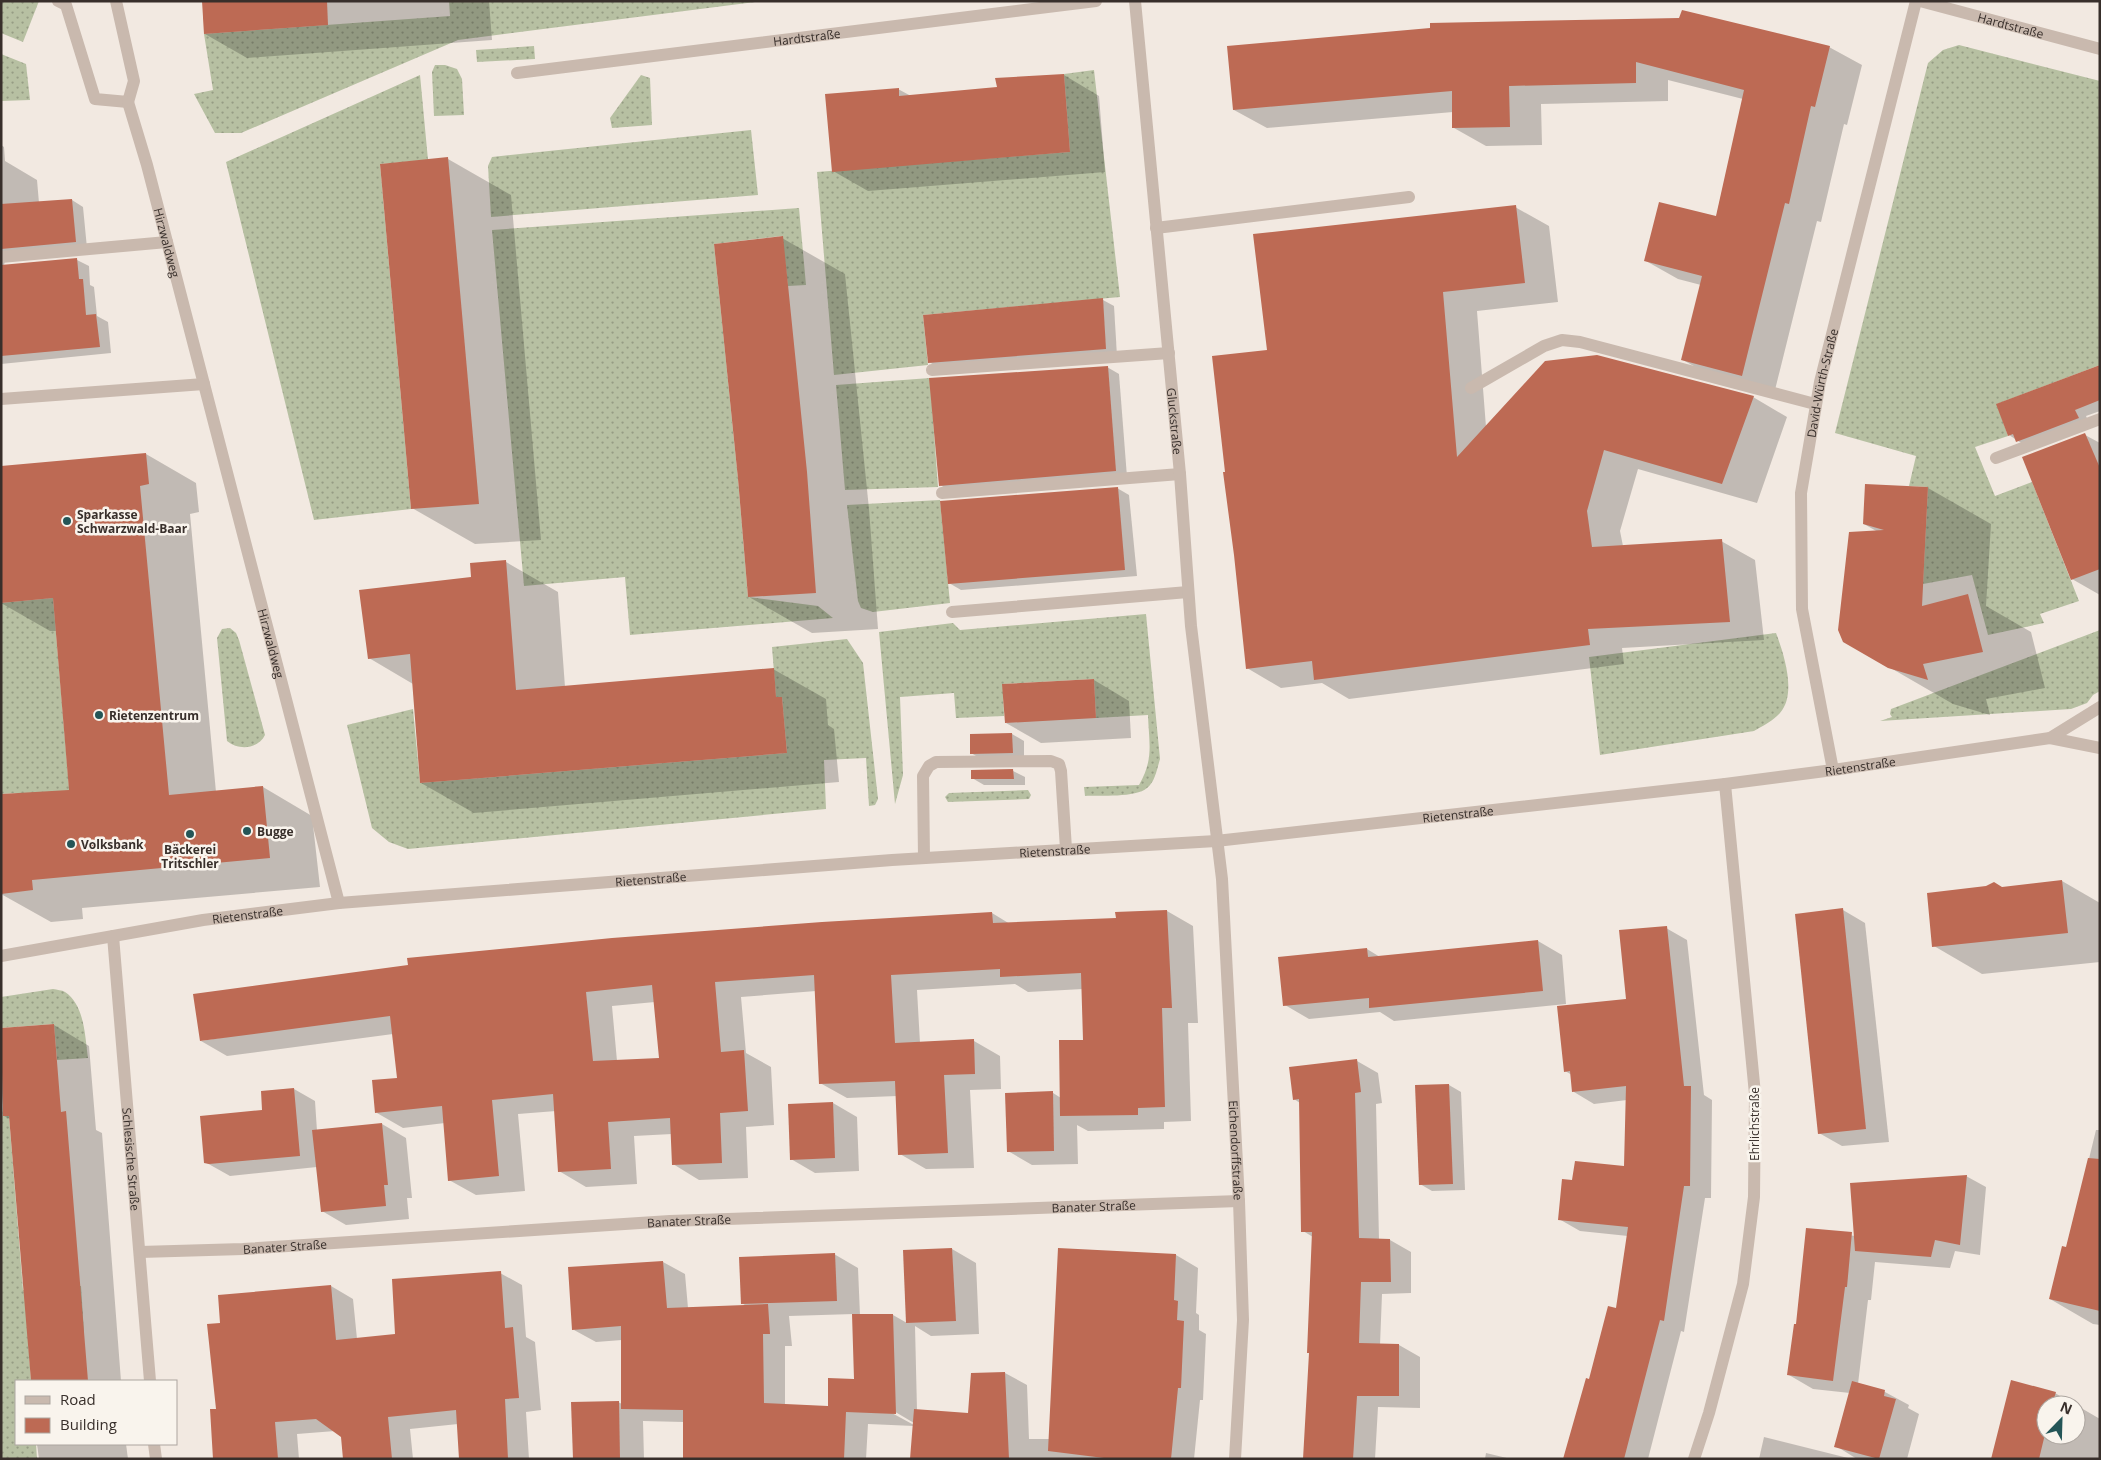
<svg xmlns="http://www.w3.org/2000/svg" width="2101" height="1460" viewBox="0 0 2101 1460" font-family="'Open Sans',sans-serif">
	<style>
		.grass { fill: url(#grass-dots) }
		.shadow { fill: #0003; fill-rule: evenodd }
		.building { fill: #bd6a54; fill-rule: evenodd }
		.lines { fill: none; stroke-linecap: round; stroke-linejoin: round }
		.lane { stroke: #c9b9ae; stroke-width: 12 }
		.street { stroke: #c9b9ae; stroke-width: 12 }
		.poi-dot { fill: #245557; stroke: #f9f4ed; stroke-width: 2 }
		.labels { text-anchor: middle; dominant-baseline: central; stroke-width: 5; stroke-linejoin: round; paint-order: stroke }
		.street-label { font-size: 12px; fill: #382f2b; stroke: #f9f4ed }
		.poi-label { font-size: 12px; font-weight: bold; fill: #382f2b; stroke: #f9f4ed; text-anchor: start }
	</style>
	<defs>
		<pattern id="grass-dots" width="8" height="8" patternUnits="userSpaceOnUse" patternTransform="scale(1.25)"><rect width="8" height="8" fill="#b7c0a2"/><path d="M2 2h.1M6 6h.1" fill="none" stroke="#969c84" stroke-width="1.8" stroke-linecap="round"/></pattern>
	</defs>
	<rect width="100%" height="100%" fill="#f2e9e1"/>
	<!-- grass -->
	<g class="grass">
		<path d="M1 1H39L23 42 1 33Z"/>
		<path d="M449 1H763L458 40 241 133H215L194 94 213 90 204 34 450 16Z"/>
		<path d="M1959 45 2100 81V365L1997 404 2008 436 1975 447 1995 496 2032 482 2079 601 2040 614 2044 623 1988 635 1972 575 1923 584 1928 487 1909 486 1916 456 1835 433 1928 63 1943 50Z"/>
		<path d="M534 46 535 59 477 62 476 50Z"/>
		<path d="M1 54 26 64 30 100 1 101Z"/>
		<path d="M435 65H445L457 69 462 79 464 115 434 116 432 72Z"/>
		<path d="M1094 70 1120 297 923 315 928 365 834 375 817 172 1070 152 1064 74Z"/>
		<path d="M420 75 428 160 380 164 411 509 314 520 226 162Z"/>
		<path d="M641 75 650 78 652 125 612 128 610 118Z"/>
		<path d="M751 130 758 195 491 217 488 166 492 157Z"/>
		<path d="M799 208 806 285 788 286 782 236 714 244 738 479 748 597 818 606 833 618 630 635 625 577 524 586 492 230Z"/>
		<path d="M930 378 938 487 845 490 836 385Z"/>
		<path d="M940 500 950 603 873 612 861 608 858 601 847 505Z"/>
		<path d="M53 598 71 810 20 814 18 793 1 794V603Z"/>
		<path d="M1146 614 1160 759C1157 769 1155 782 1147 788 1136 798 1100 795 1085 796L1084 787 1139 785C1154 759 1149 744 1148 715L1096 718 1094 679 1003 684 1004 716 956 718 954 693 900 697 903 775 895 804 879 632 953 623 960 630Z"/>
		<path d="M230 628 236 633 239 640 265 735C258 749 239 751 227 741L217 638 222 629Z"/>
		<path d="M2100 630V691L2093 695 2087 703 2071 709 1880 721 1892 717 1890 714 1891 709Z"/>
		<path d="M1776 633C1784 654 1797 694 1780 713 1774 720 1763 726 1754 731L1600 755 1589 657Z"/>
		<path d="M847 639 863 663 878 799 875 805 869 806 866 758 824 760 826 809 408 849 389 842 372 828 347 725 413 709 420 783 787 753 782 697H776L772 647Z"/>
		<path d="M1028 790 1031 795 1029 799 948 802 945 797 949 793Z"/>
		<path d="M53 989C57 990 62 990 65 992 85 1005 85 1038 88 1058L57 1060 54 1024 1 1028V997Z"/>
		<path d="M1 1097 3 1116H9L23 1290 81 1286 84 1333 28 1337 31 1381H16V1444H36L37 1459H1Z"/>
	</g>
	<!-- shadow -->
	<g class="shadow">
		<path d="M203 1H489L492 40 247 58 205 34Z"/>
		<path d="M1229 47H1829L1862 65 1847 125 1844 124 1821 222 1817 221 1774 394 1715 378 1683 360 1701 285 1678 279 1646 261 1716 218 1743 99 1668 80V101L1541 104 1542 145 1486 146 1454 128 1453 112 1267 128 1234 110Z"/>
		<path d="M1064 75 1099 96 1105 172 868 191 833 171 898 89 911 96 998 88Z"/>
		<path d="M1 145 4 147 5 161 37 180 39 203 72 200 83 207 87 248 5 260 4 266 77 260 89 266 90 285 94 287 97 316 108 322 111 353 1 364Z"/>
		<path d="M448 159 511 195 541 540 475 544 412 508Z"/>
		<path d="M1515 207 1549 226 1558 302 1477 311 1486 427 1753 397 1787 417 1757 503 1638 469 1620 531 1623 546 1721 541 1755 560 1764 640 1622 648 1624 664 1349 699 1322 683 1281 688 1247 668 1226 473 1268 351Z"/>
		<path d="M782 238 845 274 869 509 878 629 812 633 749 597 740 479Z"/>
		<path d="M1103 300 1114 306 1117 356 941 369 929 362Z"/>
		<path d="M2100 366V411L2086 416 2090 425 2029 448 2009 435Z"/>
		<path d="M1107 367 1119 374 1127 477 952 492 940 485Z"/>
		<path d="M2085 435 2100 443V595L2072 579Z"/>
		<path d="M146 454 196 483 199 512 190 514 216 792 263 787 312 816 320 887 82 908 83 919 51 922 1 894 71 792 57 631H50L1 603V467Z"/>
		<path d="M1867 486 1928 488 1991 524 1986 606 2031 632 2045 688 1986 699 1990 715 1953 704 1844 641 1878 532 1864 524Z"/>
		<path d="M1117 488 1129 495 1137 576 961 590 949 583Z"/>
		<path d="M506 562 558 592 565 687 773 669 826 699 828 725 834 729 839 782 474 813 421 783 413 684 369 658 473 579Z"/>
		<path d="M1094 680 1129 701 1131 738 1041 743 1006 723Z"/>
		<path d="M1012 734 1024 741V759L983 760 971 753Z"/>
		<path d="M1013 771 1025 777V785H984L972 778Z"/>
		<path d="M2062 881 2100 903V962L1982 974 1934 946 2002 888Z"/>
		<path d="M1843 910 1865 923 1889 1142 1842 1146 1819 1133Z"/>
		<path d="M1167 911 1193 926 1198 1023H1188L1191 1121 1164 1122V1129L1088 1131 1077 1125 1078 1164 1032 1165 1008 1151 1053 1093 1061 1098 1085 1041 1083 989 1028 992 1015 984 917 990 920 1043 974 1041 1000 1056 1001 1089 970 1090 974 1168 926 1169 900 1154 897 1096 847 1098 820 1083 816 991 741 997 746 1053 771 1067 774 1125 746 1127 748 1178 699 1180 673 1164 672 1134 634 1136 637 1184 586 1187 559 1171 556 1111 518 1114 525 1191 476 1195 449 1180 445 1123 403 1128 377 1113 399 1079 393 1034 227 1056 201 1041 992 913 1010 924 1117 919ZM655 1002 660 1059 617 1061 612 1006Z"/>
		<path d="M1666 928 1687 940 1704 1095 1712 1100 1711 1198H1705L1684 1332 1681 1331 1648 1459H1616L1617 1310 1628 1236 1580 1231 1559 1219 1574 1181 1626 1168 1627 1100 1594 1104 1574 1092 1572 1075 1565 1071 1627 1000Z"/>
		<path d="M1538 941 1562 955 1566 1004 1394 1021 1380 1012 1309 1019 1285 1005 1367 949 1380 957Z"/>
		<path d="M54 1025 89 1046 96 1130 102 1133 121 1381H32L10 1119 4 1116 1 1082V1030Z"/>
		<path d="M1357 1061 1378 1073 1382 1103 1376 1104 1379 1240H1390L1411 1252V1293L1382 1294 1380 1345H1399L1420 1357V1408L1378 1407 1375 1459H1304L1310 1354 1308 1352 1313 1237 1303 1231 1300 1103 1294 1099Z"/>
		<path d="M1449 1085 1461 1092 1465 1190 1432 1191 1420 1184 1416 1086Z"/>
		<path d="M294 1089 315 1101 317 1131 382 1124 406 1138 412 1198H407L409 1219 346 1225 322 1211 317 1167 230 1176 205 1162 263 1111Z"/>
		<path d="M833 1103 857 1117 859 1171 815 1173 791 1159Z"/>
		<path d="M2096 1130H2100V1325L2093 1324 2050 1299 2067 1249Z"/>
		<path d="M1966 1176 1986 1187 1980 1255 1955 1251 1950 1268 1875 1262 1871 1300H1868L1858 1384 1885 1392 1909 1405 1908 1408 1919 1414 1907 1459H1857L1836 1446 1850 1393 1813 1389 1789 1375 1797 1325 1807 1229 1855 1236Z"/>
		<path d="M952 1249 976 1263 979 1334 931 1336 915 1326 917 1410 969 1415 1005 1373 1027 1385 1029 1439H1050L1059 1250 1176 1255 1198 1268 1196 1313 1199 1315V1330L1206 1334 1203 1400H1200L1194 1459H911L914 1426 868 1424 866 1459H684V1422L643 1421 644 1459H574L618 1402 622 1404V1340L596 1342 574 1330 663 1262 685 1274 688 1308 746 1306 742 1303 834 1254 858 1268 860 1315H893L907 1323 904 1251ZM854 1314 855 1380 830 1408 785 1405V1346H792L789 1316ZM892 1410 914 1423V1425L890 1412Z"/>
		<path d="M500 1273 522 1285 526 1337 535 1342 541 1410 526 1412 529 1459H460L458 1424 410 1429 413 1459H344L342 1437 335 1431 297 1434 299 1459H214L222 1324 331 1286 353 1299 357 1339 397 1335Z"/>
		<path d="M2055 1393 2075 1405H2046V1435H2076V1405L2100 1419V1459H1992Z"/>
		<path d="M1764 1437 1848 1458 1849 1459H1759Z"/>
		<path d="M37 1444H126L128 1459H39Z"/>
		<path d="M1486 1453 1511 1459H1485Z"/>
	</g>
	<!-- building -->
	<g class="building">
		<path d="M202 1H327L328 25 204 34Z"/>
		<path d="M1682 10 1830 46 1815 107 1811 106 1789 204 1785 203 1742 376 1681 360 1702 276 1644 261 1659 202 1716 216 1744 90 1636 62V83L1509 86 1510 127 1452 128V91L1233 110 1227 46 1430 28V23L1679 18Z"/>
		<path d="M1064 74 1070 152 832 172 825 94 899 88V96L997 87 995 78Z"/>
		<path d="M448 157 479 504 411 509 380 164Z"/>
		<path d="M72 199 76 242 1 249V204Z"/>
		<path d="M1516 205 1525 283 1443 292 1457 457 1545 361 1597 355 1754 396 1722 484 1604 450 1587 511 1592 547 1722 539 1730 622 1588 629 1590 645 1314 680 1312 661 1246 669 1234 555 1223 472H1225L1212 356 1267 350 1253 234Z"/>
		<path d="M783 236 807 472 816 593 748 597 738 479 714 244Z"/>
		<path d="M77 258 79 279H83L86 315 96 314 100 347 1 356V265Z"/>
		<path d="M1103 298 1106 349 928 363 923 315Z"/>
		<path d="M2100 365V400L2075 410 2079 418 2016 442 2013 434 2008 436 1996 404Z"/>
		<path d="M1108 366 1116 471 939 486 929 378Z"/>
		<path d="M2085 433 2100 468V569L2071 580 2022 457Z"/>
		<path d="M146 453 149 484 140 486 169 795 263 786 270 858 32 880 33 890 1 894V794L69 790 53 598 1 603V466Z"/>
		<path d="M1865 484 1928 487 1922 606 1968 594 1983 652 1923 664 1928 680 1888 668 1843 642 1838 630 1849 532 1884 530 1863 524Z"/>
		<path d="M1118 487 1125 570 948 584 940 501Z"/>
		<path d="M506 560 516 690 774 668 776 697H782L787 753 420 783 410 654 368 659 359 590 471 577 470 563Z"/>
		<path d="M1094 679 1096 718 1005 723 1002 684Z"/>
		<path d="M1012 733 1013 753 970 754V734Z"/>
		<path d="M1013 769 1014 779H971V770Z"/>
		<path d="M2062 880 2068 933 1932 947 1927 893 1986 886 1994 882 2002 887Z"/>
		<path d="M1843 908 1866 1129 1818 1134 1795 914Z"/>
		<path d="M1167 910 1172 1008H1162L1165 1107 1138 1108V1115L1060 1116 1059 1040H1083L1081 973 1000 977V969L891 975 895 1043 974 1039 975 1074 944 1075 948 1153 898 1155 895 1081 819 1084 814 975 715 982 721 1052 744 1050 748 1111 720 1113 722 1163 672 1165 670 1118 608 1122 611 1169 558 1172 553 1094 492 1100 499 1176 448 1181 442 1106 375 1113 372 1080 397 1078 390 1016 200 1041 193 994 408 965 407 958 612 938 822 922 992 912 993 923 1116 918 1115 912ZM652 985 659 1058 593 1061 586 992Z"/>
		<path d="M1667 926 1684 1086H1691L1690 1186H1684L1664 1321 1660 1320 1624 1459H1563L1586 1378 1589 1379 1608 1306 1616 1308 1628 1227 1558 1220 1562 1179 1572 1180 1575 1161 1624 1166 1626 1086 1572 1092 1570 1071 1564 1072 1557 1006 1626 999 1619 930Z"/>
		<path d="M1538 940 1543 991 1369 1008V998L1283 1006 1278 957 1367 948 1368 957Z"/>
		<path d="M54 1024 61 1112 66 1111 88 1381H31L9 1116H3L1 1028Z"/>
		<path d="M1357 1059 1361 1092 1355 1093 1359 1238 1390 1239 1391 1282H1361L1359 1343 1399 1344V1396H1357L1353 1459H1303L1309 1353H1307L1312 1232H1301L1299 1099 1293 1100 1289 1067Z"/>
		<path d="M1449 1084 1453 1184 1419 1185 1415 1085Z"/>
		<path d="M294 1088 300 1156 209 1164 204 1163 200 1116 262 1110 261 1091Z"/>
		<path d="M1053 1091 1054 1151 1007 1152 1005 1093Z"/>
		<path d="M833 1102 835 1158 790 1160 788 1104Z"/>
		<path d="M382 1123 388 1185H384L386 1206 321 1212 312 1130Z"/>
		<path d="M2088 1158 2100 1159V1311L2049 1299 2062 1246 2066 1247Z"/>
		<path d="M1967 1175 1960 1245 1935 1240 1931 1257 1855 1251 1850 1183Z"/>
		<path d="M1806 1228 1852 1232 1847 1287H1845L1833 1381 1787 1375 1794 1324H1796Z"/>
		<path d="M952 1248 956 1321 906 1323 903 1250Z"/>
		<path d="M1058 1248 1176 1254 1174 1300 1178 1301 1177 1320 1184 1321 1181 1388H1178L1171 1459H1112L1048 1451Z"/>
		<path d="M835 1253 837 1301 741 1304 739 1257Z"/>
		<path d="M663 1261 667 1308 768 1304 770 1334H763L764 1403 828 1406V1378L854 1379 852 1314H893L896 1414 846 1412 844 1459H683V1410L621 1409V1326L572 1330 568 1267Z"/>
		<path d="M501 1271 505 1328 513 1327 519 1398 505 1399 508 1459H459L456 1410 388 1417 392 1459H343L341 1437 316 1419 275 1422 278 1459H213L210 1409H216L207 1324 220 1323 218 1295 331 1285 336 1340 395 1334 392 1279Z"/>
		<path d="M1005 1372 1009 1459H910L914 1409 968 1413 971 1373Z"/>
		<path d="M2011 1380 2056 1392 2052 1405H2046V1430L2039 1459H1991Z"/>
		<path d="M1852 1381 1885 1390 1884 1396 1896 1399 1879 1459 1834 1447Z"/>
		<path d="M619 1401 620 1459H573L571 1402Z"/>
	</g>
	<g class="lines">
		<!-- lane -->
		<g class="lane">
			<path d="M58 1 66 5 95 99 128 102 134 81 116 1"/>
			<path d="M1156 228 1409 197"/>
			<path d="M1 257 167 242"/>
			<path d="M932 370 1169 353"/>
			<path d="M1471 388 1544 346 1562 340 1580 342 1815 404"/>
			<path d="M1996 458 2100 419"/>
			<path d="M942 493 1180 474"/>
			<path d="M952 612 1188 592"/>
			<path d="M924 858 923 776 929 766 936 762 1051 761 1059 764 1061 771 1066 849"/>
		</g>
		<!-- street -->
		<g class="street">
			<path id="s1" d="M1135 1 1180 474 1191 626 1222 879 1239 1201 1243 1320 1235 1459"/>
			<path id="s2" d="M1920 1 2100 49"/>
			<path id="s3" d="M517 73 1096 1"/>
			<path id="s4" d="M128 102 147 165 339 903"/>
			<path d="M1 399 204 384"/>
			<path d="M2050 738 2100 748"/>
			<path id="s5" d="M1833 770 1802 609 1801 493 1820 382 1916 1"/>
			<path id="s6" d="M113 936 150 1381"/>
			<path id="s7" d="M1 956 203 920 339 903 892 860 1216 841 1725 784 1833 770 2050 738 2100 707"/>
			<path id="s8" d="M140 1252 243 1249 670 1221 1239 1201"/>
			<path d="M154 1444 156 1459"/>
			<path d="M1694 1459 1709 1413 1743 1284 1754 1197 1755 1094 1725 784"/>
		</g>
	</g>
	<!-- markers -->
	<g class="poi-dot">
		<circle cx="67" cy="521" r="5"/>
		<circle cx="99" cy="715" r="5"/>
		<circle cx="247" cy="831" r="5"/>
		<circle cx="190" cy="834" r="5"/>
		<circle cx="71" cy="844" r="5"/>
	</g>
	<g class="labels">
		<!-- street labels -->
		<g class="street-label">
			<text stroke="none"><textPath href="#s2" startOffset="94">Hardtstraße</textPath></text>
			<text stroke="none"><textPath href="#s3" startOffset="292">Hardtstraße</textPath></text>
			<text stroke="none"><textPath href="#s4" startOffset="146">Hirzwaldweg</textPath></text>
			<text stroke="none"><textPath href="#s5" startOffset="392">David-Würth-Straße</textPath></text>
			<text stroke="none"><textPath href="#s1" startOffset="422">Gluckstraße</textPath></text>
			<text stroke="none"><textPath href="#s4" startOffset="560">Hirzwaldweg</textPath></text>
			<text stroke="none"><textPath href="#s7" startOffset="1870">Rietenstraße</textPath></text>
			<text stroke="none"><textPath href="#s7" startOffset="1465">Rietenstraße</textPath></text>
			<text stroke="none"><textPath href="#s7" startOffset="1060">Rietenstraße</textPath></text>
			<text stroke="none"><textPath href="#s7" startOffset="655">Rietenstraße</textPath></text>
			<text stroke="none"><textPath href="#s7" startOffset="250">Rietenstraße</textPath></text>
			<text transform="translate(1754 1124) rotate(-90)">Ehrlichstraße</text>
			<text stroke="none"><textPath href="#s1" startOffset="1154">Eichendorffstraße</textPath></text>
			<text stroke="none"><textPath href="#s6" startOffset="224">Schlesische Straße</textPath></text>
			<text stroke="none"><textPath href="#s8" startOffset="955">Banater Straße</textPath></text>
			<text stroke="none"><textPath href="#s8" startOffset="550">Banater Straße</textPath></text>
			<text stroke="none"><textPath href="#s8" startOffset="145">Banater Straße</textPath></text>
		</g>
		<!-- poi labels -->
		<g class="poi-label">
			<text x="77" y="514">Sparkasse<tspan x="77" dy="14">Schwarzwald-Baar</tspan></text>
			<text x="109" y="715">Rietenzentrum</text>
			<text x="257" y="831">Bugge</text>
			<text x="81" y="844">Volksbank</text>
			<text x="190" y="849" text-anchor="middle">Bäckerei<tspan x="190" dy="14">Tritschler</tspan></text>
		</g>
	</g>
	<!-- border -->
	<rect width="2101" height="1460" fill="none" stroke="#382f2b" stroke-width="5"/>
	<!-- legend -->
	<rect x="15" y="1380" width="162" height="65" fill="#f9f4ed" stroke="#aca59f"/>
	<rect x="25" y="1396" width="25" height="8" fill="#c9b9ae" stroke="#aca59f"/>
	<text x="60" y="1405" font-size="15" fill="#382f2b">Road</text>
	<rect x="25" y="1418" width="25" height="15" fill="#bd6a54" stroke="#aca59f"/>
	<text x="60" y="1430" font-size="15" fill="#382f2b">Building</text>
	<!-- north arrow -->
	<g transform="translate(2061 1420) rotate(23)"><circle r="24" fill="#f9f4ed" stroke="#aca59f"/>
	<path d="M0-4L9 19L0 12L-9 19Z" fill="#245557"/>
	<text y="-8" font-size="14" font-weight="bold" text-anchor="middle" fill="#382f2b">N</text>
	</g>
</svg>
